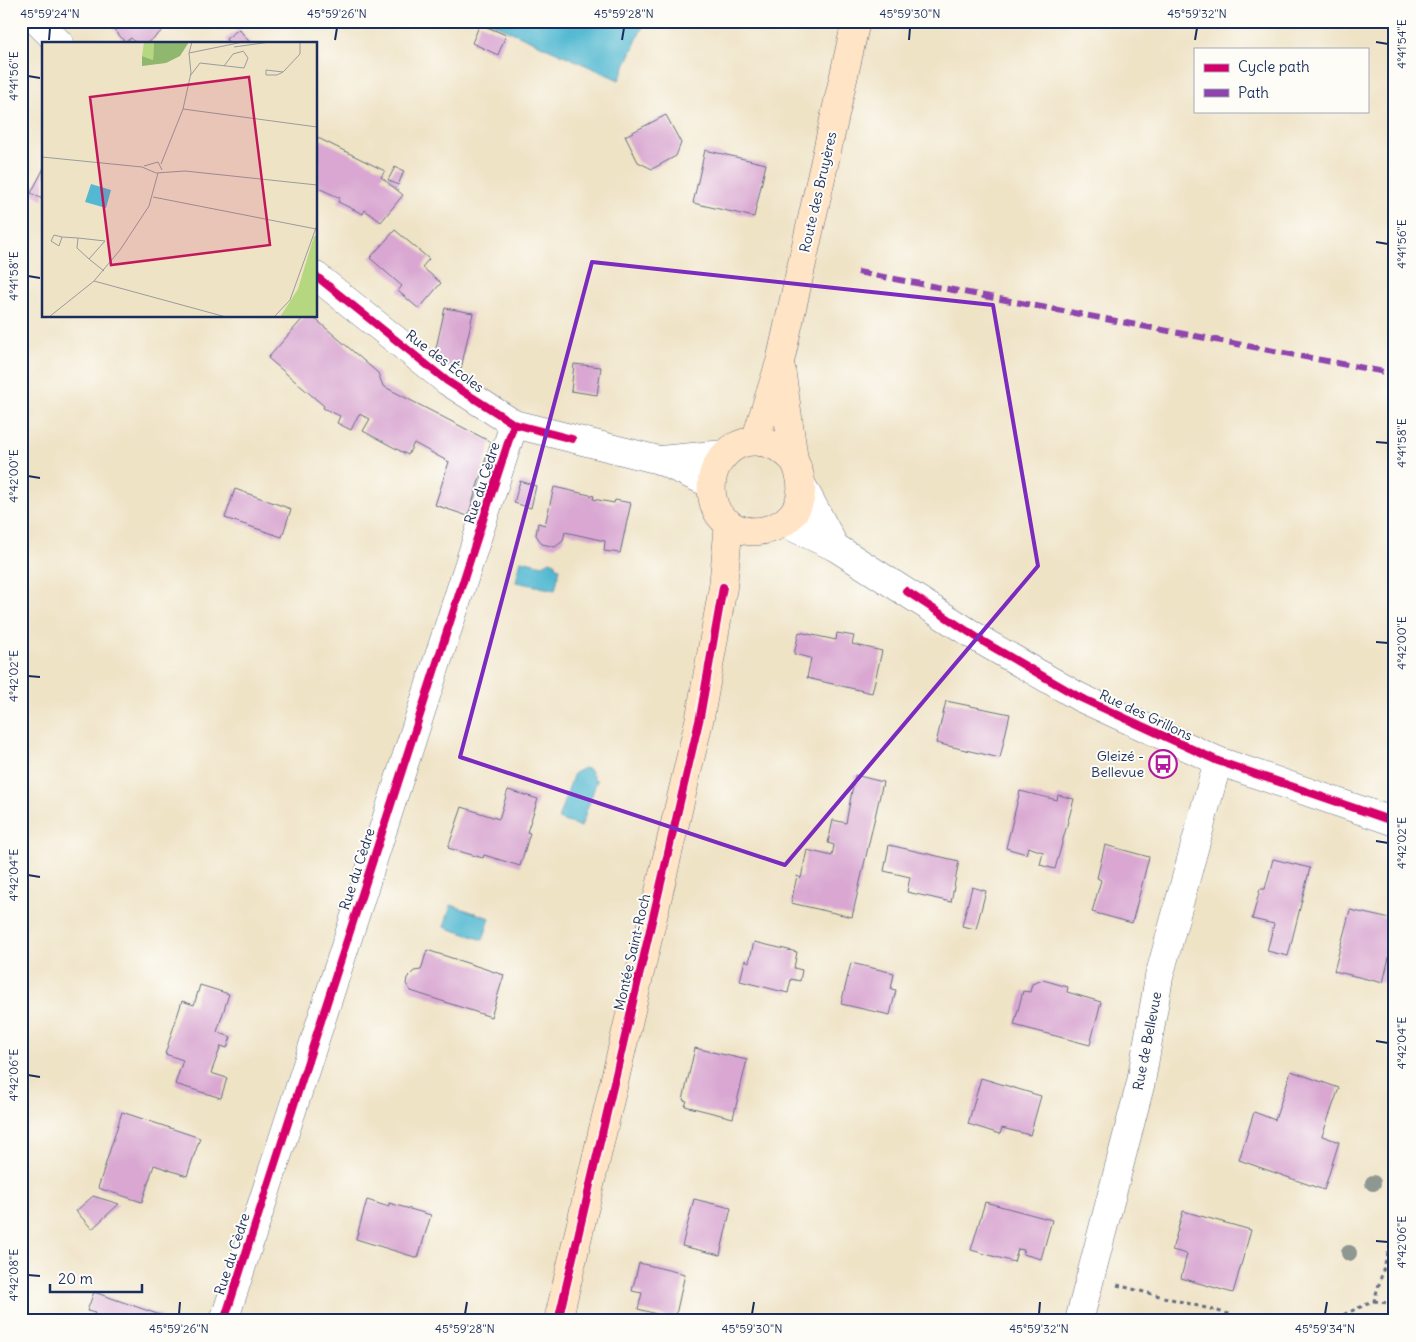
<svg xmlns="http://www.w3.org/2000/svg" width="1416" height="1342" viewBox="0 0 1416 1342" font-family="Delius,sans-serif">
	<style>
		.water { fill: #53b9d2; stroke: #377498 }
		.building { fill: #d9a7d2 }
		.lines { fill: none; stroke-linecap: round; stroke-linejoin: round }
		.street-casing { stroke: #656e82; stroke-width: 29 }
		.secondary-casing { stroke: #656e82; stroke-width: 29 }
		.path { stroke: #656e82; stroke-width: 3; stroke-dasharray: 4 4; stroke-linecap: butt }
		.street { stroke: #fff; stroke-width: 28 }
		.secondary { stroke: #ffe4c6; stroke-width: 28 }
		.quiet { stroke: #8e44ad; stroke-width: 6; stroke-dasharray: 12 6; stroke-linecap: butt }
		.cycleway-casing { stroke: #fdfcf7; stroke-width: 11 }
		.cycleway { stroke: #d6006c; stroke-width: 8 }
		.tree { fill: #8f9791 }
		.marked { fill: none; stroke: #7b2cbf; stroke-width: 4; stroke-linejoin: round }
		.ticks { fill: none; stroke: #1b2f5e; stroke-width: 2 }
		.labels { text-anchor: middle; dominant-baseline: central; stroke-width: 4; stroke-linejoin: round; paint-order: stroke }
		.street-label { font-size: 14px; fill: #1b2f5e; stroke: #fdfcf7 }
		.poi-label { font-size: 14px; fill: #1b2f5e; stroke: #fdfcf7; text-anchor: end }
		.inset-road { fill: none; stroke: #9a9b9c; stroke-width: 1 }
		.view { fill: #c2185b; fill-opacity: 0.15; stroke: #c2185b; stroke-width: 2.5 }
		.inset-edge { fill: none; stroke: #1b2f5e; stroke-width: 2.5 }
		.neatline { fill: none; stroke: #1b2f5e; stroke-width: 2 }
		.ticks-label { font-size: 12px; text-anchor: middle; fill: #1b2f5e }
	</style>
	<rect width="100%" height="100%" fill="#fdfcf7"/>
	<filter id="ink" filterUnits="userSpaceOnUse"><feTurbulence type="fractalNoise" baseFrequency=".02" numOctaves="2"/><feDisplacementMap in="SourceGraphic" scale="10" xChannelSelector="R" yChannelSelector="G"/><feConvolveMatrix kernelMatrix="1 2 1 2 8 2 1 2 1" color-interpolation-filters="sRGB"/></filter>
	<filter id="wash" filterUnits="userSpaceOnUse"><feTurbulence type="fractalNoise" baseFrequency=".0096" numOctaves="4" result="noise"/><feDisplacementMap in="SourceGraphic" scale="20" xChannelSelector="R" yChannelSelector="G"/><feGaussianBlur stdDeviation="1.12" result="paint"/><feColorMatrix in="noise" values="0 0 0 0 0 0 0 0 0 0 0 0 0 0 0 0 0 1.4 0 .05"/><feComposite in="paint" operator="in"/></filter>
	<g filter="url(#wash)">
		<rect width="100%" height="100%" fill="#efe3c6"/>
		<!-- water -->
		<g class="water">
			<path d="M487 21H645L619 80Z"/>
			<path d="M521 560 543 565 550 561 555 563 556 567 560 568 555 590 516 582Z"/>
			<path d="M584 768 590 770 594 779 597 780 581 827 558 819 574 773Z"/>
			<path d="M451 905 490 918 483 940 444 927Z"/>
		</g>
		<g id="blocks">
			<!-- building -->
			<g class="building">
				<path d="M107 21H173L147 44H137L131 38 125 42Z"/>
				<path d="M480 24 506 35 498 55 472 43Z"/>
				<path d="M239 29 251 44H229L226 39Z"/>
				<path d="M666 115 681 143 676 156 652 169 638 162 625 136Z"/>
				<path d="M316 137 385 171 381 177 403 195 381 222 365 210 363 214 338 202 340 198 316 187Z"/>
				<path d="M705 150 766 164 754 217 693 203Z"/>
				<path d="M395 167 404 171 398 185 388 180Z"/>
				<path d="M44 168V200L31 193Z"/>
				<path d="M395 230 429 259 422 267 441 283 419 309 398 291 402 286 370 258Z"/>
				<path d="M445 308 473 313 461 369 443 364 434 357Z"/>
				<path d="M305 316H312L378 373 383 386 491 442 468 516 435 505 449 462 414 443 408 455 363 431 370 419 359 414 351 430 337 423 340 416 323 408 324 406 268 358Z"/>
				<path d="M574 364 601 367 597 395 571 391Z"/>
				<path d="M520 481 536 486 531 508 514 503Z"/>
				<path d="M554 487 594 496 593 499 614 503 615 500 631 503 620 553 604 551 605 541 565 532 563 541 555 547 542 544 536 535 538 523 545 525Z"/>
				<path d="M235 489 291 509 282 537 225 518Z"/>
				<path d="M799 632 836 640 837 633 854 636 852 644 882 651 872 693 807 678 811 658 794 654Z"/>
				<path d="M946 701 1010 714 1000 758 936 743Z"/>
				<path d="M855 775 883 782 852 917 791 903 797 876 801 878 807 850 832 856 834 845 828 843 833 820 846 823Z"/>
				<path d="M508 790 538 799 527 832 530 833 520 866 484 855 483 858 448 848 462 807 499 819Z"/>
				<path d="M1020 791 1057 800 1058 795 1074 799 1055 869 1040 865 1043 852 1028 847 1026 854 1006 848Z"/>
				<path d="M889 845 959 861 951 902 907 892 910 877 884 871Z"/>
				<path d="M1105 845 1149 857 1132 923 1092 912 1101 880 1097 878Z"/>
				<path d="M1273 859 1310 868 1288 956 1267 951 1274 924 1252 919 1260 889H1265Z"/>
				<path d="M972 887 986 891 976 929 962 926Z"/>
				<path d="M1350 910 1395 920V932L1383 983 1334 971Z"/>
				<path d="M754 942 797 952 794 968 802 970 800 981 791 979 788 993 740 981 745 960 749 962Z"/>
				<path d="M427 950 504 975 491 1017 411 991 406 984 407 978 414 971 421 970Z"/>
				<path d="M851 963 894 973 891 989 896 990 890 1015 841 1004Z"/>
				<path d="M1043 980 1068 987 1067 992 1101 1002 1090 1045 1014 1025 1023 991 1030 992 1032 984Z"/>
				<path d="M200 985 229 994 217 1032 231 1037 227 1048 221 1046 211 1073 227 1078 221 1098 175 1084 183 1060 165 1054 182 1001 194 1005Z"/>
				<path d="M695 1048 747 1060 733 1118 685 1106 687 1101 683 1100Z"/>
				<path d="M1291 1071 1339 1088 1322 1136 1339 1142 1324 1190 1239 1160 1254 1112 1275 1120Z"/>
				<path d="M981 1078 1041 1096 1030 1135 1002 1128 1000 1134 968 1124Z"/>
				<path d="M122 1112 200 1138 187 1176 154 1165 142 1202 98 1188Z"/>
				<path d="M93 1196 119 1204 92 1229 76 1211Z"/>
				<path d="M694 1199 731 1208 720 1255 682 1246Z"/>
				<path d="M367 1200 389 1207V1203L431 1215 418 1258 356 1239Z"/>
				<path d="M985 1202 1052 1220 1041 1259 1023 1254 1024 1250 1018 1249 1014 1262 971 1250Z"/>
				<path d="M1183 1211 1251 1230 1233 1293 1181 1278 1187 1254 1172 1250Z"/>
				<path d="M639 1263 685 1274 675 1319 638 1309 642 1293 632 1291Z"/>
				<path d="M94 1292 163 1316 161 1321H92L95 1313 87 1311Z"/>
			</g>
		</g>
	</g>
	<g filter="url(#ink)">
		<use href="#blocks" fill-opacity="0" stroke="#656e82" stroke-width="1"/>
		<g class="lines">
			<defs>
				<g id="street">
					<path d="M37 21 60 44"/>
					<path d="M316 276 447 381 514 424 659 460 711 484"/>
					<path d="M660 460 725 454"/>
					<path d="M802 485 835 547"/>
					<path d="M784 523 835 547 984 642 1079 697 1218 761 1395 822"/>
					<path d="M224 1321 514 424"/>
					<path d="M1079 1321 1141 1082 1159 977 1218 761"/>
				</g>
				<g id="secondary">
					<path d="M781 368 794 460C830 534 720 558 712 495 711 484 712 472 719 462 739 432 772 438 794 460"/>
					<path d="M755 441 780 362 856 21"/>
					<path d="M558 1321 700 717 723 587 729 523"/>
				</g>
			</defs>
			<!-- street casing -->
			<use href="#street" class="street-casing"/>
			<!-- secondary casing -->
			<use href="#secondary" class="secondary-casing"/>
			<!-- path -->
			<g class="path">
				<path d="M1117 1285 1256 1321"/>
				<path d="M1374 1301 1395 1304"/>
				<path d="M1329 1321 1374 1301 1395 1230"/>
			</g>
			<!-- street -->
			<use href="#street" class="street"/>
			<!-- secondary -->
			<use href="#secondary" class="secondary"/>
			<!-- quiet -->
			<path class="quiet" d="M858 272 1395 374"/>
			<defs>
				<g id="cycleway">
					<path d="M316 276 447 381 514 424 572 439"/>
					<path d="M906 591 984 642 1079 697 1218 761 1395 822"/>
					<path d="M224 1321 514 424"/>
					<path d="M558 1321 700 717 723 587"/>
				</g>
			</defs>
			<!-- cycleway casing -->
			<use href="#cycleway" class="cycleway-casing"/>
			<!-- cycleway -->
			<use href="#cycleway" class="cycleway"/>
		</g>
		<!-- trees -->
		<g class="tree">
			<circle cx="1373" cy="1183" r="8"/>
			<circle cx="1349" cy="1253" r="8"/>
		</g>
	</g>
	<!-- marked area -->
	<path class="marked" d="M592 262 993 305 1038 566 785 865 460 757Z"/>
	<!-- ticks -->
	<path class="ticks" d="M49 40 50 28M335 40 337 28M622 40 624 28M909 40 910 28M1195 40 1197 28M1376 42 1388 44M28 76 40 78M1376 242 1388 244M28 276 40 278M1376 442 1388 443M28 476 40 478M1376 642 1388 643M28 676 40 677M1376 841 1388 843M28 875 40 877M1376 1041 1388 1043M28 1075 40 1077M1376 1241 1388 1242M28 1275 40 1276M179 1314 180 1302M465 1314 467 1302M752 1314 754 1302M1039 1314 1040 1302M1325 1314 1327 1302"/>
	<!-- icons -->
	<defs>
		<symbol id="bus-ring" viewBox="-11 -11 22 22"><circle r="9.5" fill="#fdfcf7" stroke="#b5179e" stroke-width="1.5"/><path d="M-5-6H5V4H4V6H2V4H-2V6H-4V4H-5ZM-3.5-4V0h7V-4ZM-3.5 1.2v1.5H-2V1.2ZM2 1.2v1.5H3.5V1.2Z" fill="#b5179e"/></symbol>
	</defs>
	<g fill-rule="evenodd">
		<use href="#bus-ring" x="1147" y="748" width="32" height="32"/>
	</g>
	<g class="labels">
		<!-- street labels -->
		<g class="street-label">
			<text transform="translate(818 192) rotate(-77)">Route des Bruyères</text>
			<text transform="translate(445 361) rotate(37)">Rue des Écoles</text>
			<text transform="translate(482 483) rotate(-72)">Rue du Cèdre</text>
			<text transform="translate(1146 715) rotate(25)">Rue des Grillons</text>
			<text transform="translate(357 869) rotate(-72)">Rue du Cèdre</text>
			<text transform="translate(632 952) rotate(-77)">Montée Saint-Roch</text>
			<text transform="translate(1147 1041) rotate(-79)">Rue de Bellevue</text>
			<text transform="translate(232 1254) rotate(-72)">Rue du Cèdre</text>
		</g>
		<!-- poi labels -->
		<g class="poi-label">
			<text x="1144" y="756">Gleizé -<tspan x="1144" dy="16">Bellevue</tspan></text>
		</g>
	</g>
	<!-- overview -->
	<g transform="translate(42 42)">
		<rect width="275" height="275" fill="#efe3c6"/>
		<path d="M102 0H112L111 18 100 14ZM272 194H275V275H238L256 247Z" fill="#b4d77f"/>
		<path d="M112 0H147L138 14 124 21 100 24V14L111 18Z" fill="#8fb86e"/>
		<path d="M49 142 69 148 64 166 43 160Z" fill="#53b9d2"/>
		<path class="inset-road" d="M192 5 228 0M147 11 201 0M182 24 191 12 202 9M241 30 224 28V33H235L241 30 243 28 258 12V0M148 34 158 21 202 26 206 16 202 10M141 67 275 85M0 115 100 125 114 131 143 129 275 143M119 122 141 67 149 31 147 11 150 0M102 124 116 120 120 128M111 155 274 187M20 195 12 193 9 199 17 204 20 195 36 196 35 206 47 217M36 196 63 199 47 217 62 229M52 239 184 275M7 275 52 239 78 208 107 164 116 131M232 275 248 258 275 183"/>
		<path class="view" d="M207 35 228 203 69 223 48 55Z"/>
		<rect width="275" height="275" class="inset-edge"/>
	</g>
	<!-- margin -->
	<rect width="1416" height="1342" fill="none" stroke="#fdfcf7" stroke-width="55"/>
	<!-- legend -->
	<rect x="1194" y="48" width="175" height="65" fill="#fdfcf7" stroke="#a3aaba"/>
	<rect x="1204" y="64" width="25" height="8" fill="#d6006c" stroke="#a3aaba"/>
	<text x="1238" y="72" font-size="15" fill="#1b2f5e">Cycle path</text>
	<rect x="1204" y="89" width="25" height="8" fill="#8e44ad" stroke="#a3aaba"/>
	<text x="1238" y="98" font-size="15" fill="#1b2f5e">Path</text>
	<!-- scale -->
	<path d="M50 1284v8h92v-8" fill="none" stroke="#1b2f5e" stroke-width="2.5"/>
	<text x="58" y="1284" font-size="15" fill="#1b2f5e" stroke="#fdfcf7" stroke-width="4" paint-order="stroke">20 m</text>
	<rect x="28" y="28" width="1360" height="1286" class="neatline"/>
	<g class="ticks-label">
		<text x="50" y="18">45°59'24"N</text>
		<text x="337" y="18">45°59'26"N</text>
		<text x="624" y="18">45°59'28"N</text>
		<text x="910" y="18">45°59'30"N</text>
		<text x="1197" y="18">45°59'32"N</text>
		<text transform="translate(1402 44) rotate(-90)" y="4">4°41'54"E</text>
		<text transform="translate(14 76) rotate(-90)" y="4">4°41'56"E</text>
		<text transform="translate(1402 244) rotate(-90)" y="4">4°41'56"E</text>
		<text transform="translate(14 276) rotate(-90)" y="4">4°41'58"E</text>
		<text transform="translate(1402 443) rotate(-90)" y="4">4°41'58"E</text>
		<text transform="translate(14 476) rotate(-90)" y="4">4°42'00"E</text>
		<text transform="translate(1402 643) rotate(-90)" y="4">4°42'00"E</text>
		<text transform="translate(14 676) rotate(-90)" y="4">4°42'02"E</text>
		<text transform="translate(1402 843) rotate(-90)" y="4">4°42'02"E</text>
		<text transform="translate(14 875) rotate(-90)" y="4">4°42'04"E</text>
		<text transform="translate(1402 1043) rotate(-90)" y="4">4°42'04"E</text>
		<text transform="translate(14 1075) rotate(-90)" y="4">4°42'06"E</text>
		<text transform="translate(1402 1242) rotate(-90)" y="4">4°42'06"E</text>
		<text transform="translate(14 1275) rotate(-90)" y="4">4°42'08"E</text>
		<text x="179" y="1333">45°59'26"N</text>
		<text x="465" y="1333">45°59'28"N</text>
		<text x="752" y="1333">45°59'30"N</text>
		<text x="1039" y="1333">45°59'32"N</text>
		<text x="1325" y="1333">45°59'34"N</text>
	</g>
</svg>
